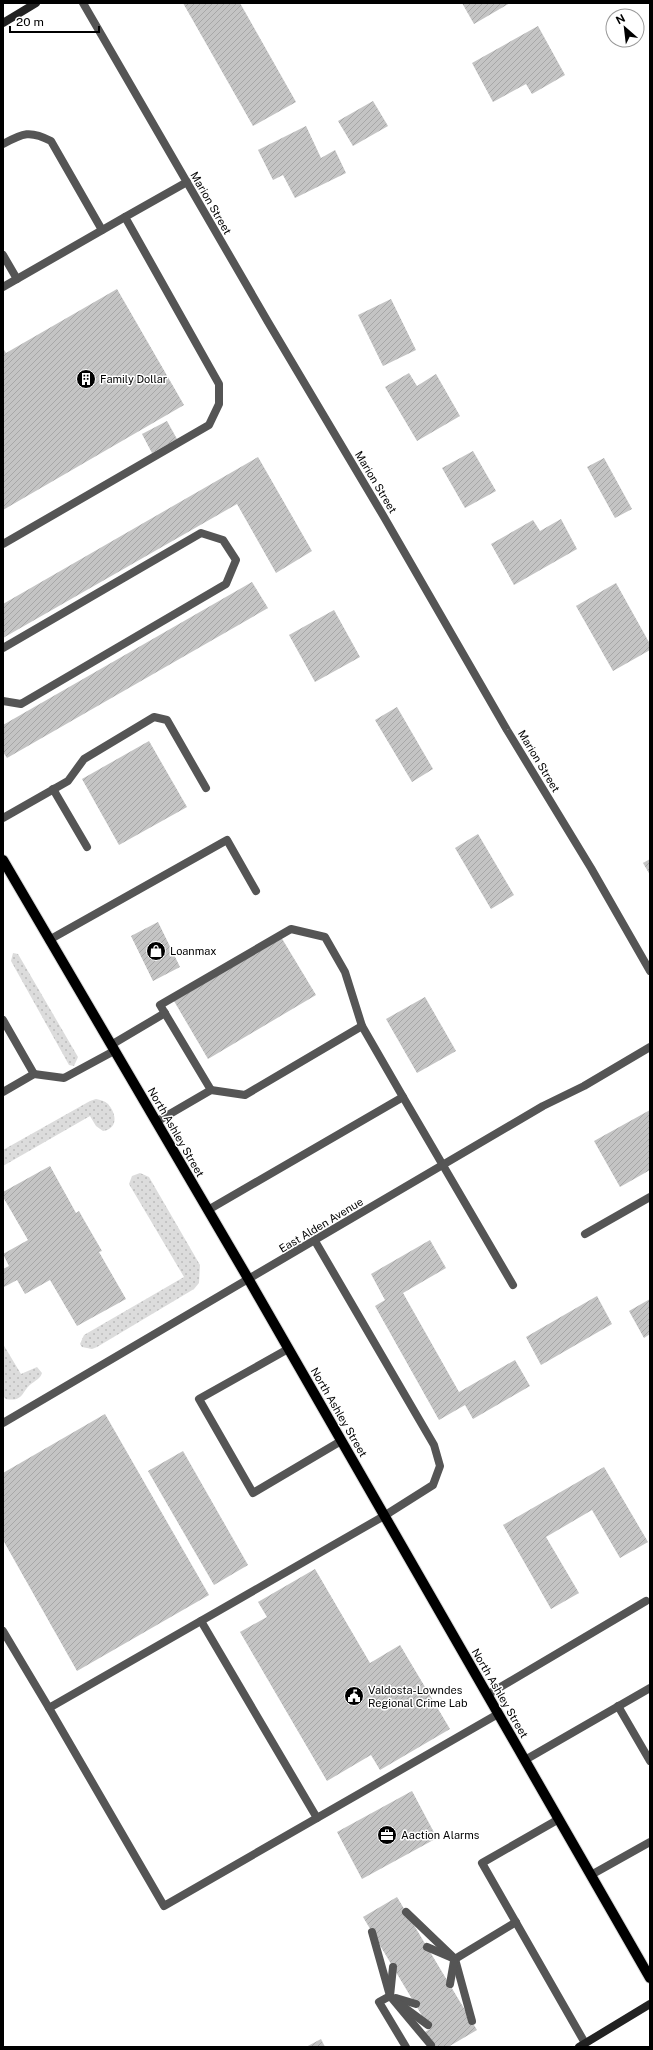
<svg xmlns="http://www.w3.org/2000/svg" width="653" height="2050" viewBox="0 0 653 2050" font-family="'Public Sans',sans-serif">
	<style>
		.grass { fill: url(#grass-dots) }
		.building { fill: url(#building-hatch) }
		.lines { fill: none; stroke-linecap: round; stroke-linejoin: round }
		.primary-casing { stroke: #dbdbdb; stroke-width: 12 }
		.lane { stroke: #555; stroke-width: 8 }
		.street { stroke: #555; stroke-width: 8 }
		.secondary { stroke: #222; stroke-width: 8 }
		.primary { stroke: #000; stroke-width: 10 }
		.labels { text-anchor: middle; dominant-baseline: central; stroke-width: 3; stroke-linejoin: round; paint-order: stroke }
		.street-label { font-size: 11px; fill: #000; stroke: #fff }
		.poi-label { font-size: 11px; fill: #000; stroke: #fff; text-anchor: start }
	</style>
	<defs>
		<pattern id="grass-dots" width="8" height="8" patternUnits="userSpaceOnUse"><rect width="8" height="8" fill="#dcdcdc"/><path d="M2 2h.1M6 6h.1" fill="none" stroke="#bbb" stroke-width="1.8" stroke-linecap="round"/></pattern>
		<pattern id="building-hatch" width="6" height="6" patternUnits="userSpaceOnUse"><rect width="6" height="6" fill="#c4c4c4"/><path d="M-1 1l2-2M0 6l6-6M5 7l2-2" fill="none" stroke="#a7a7a7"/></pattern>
	</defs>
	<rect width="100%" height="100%" fill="#fff"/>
	<!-- grass -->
	<g class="grass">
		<path d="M13 953 18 954 78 1057 74 1066 69 1065 11 961Z"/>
		<path d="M96 1099C100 1100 105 1101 108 1104 117 1114 118 1129 103 1131L96 1126 90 1116 3 1166V1150L90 1101Z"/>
		<path d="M140 1173 149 1177 200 1265 199 1283 194 1289 97 1347 92 1349 82 1347 80 1344 84 1335 184 1277 129 1184 132 1176Z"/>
		<path d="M3 1344 21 1374 37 1367 42 1373C40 1379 36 1380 31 1384 21 1392 24 1402 6 1399L3 1396Z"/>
	</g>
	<!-- building -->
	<g class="building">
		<path d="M183 3H240L296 102 253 126Z"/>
		<path d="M462 3H510L474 24Z"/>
		<path d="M538 26 565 75 532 94 526 84 493 102 472 63Z"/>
		<path d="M373 101 388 126 353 146 338 121Z"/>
		<path d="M306 126 321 158 335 150 346 173 295 198 283 175 273 180 258 150Z"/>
		<path d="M117 289 184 405 3 510V348L6 353Z"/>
		<path d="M391 299 416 350 383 366 358 315Z"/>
		<path d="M409 373 417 386 436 374 460 416 417 441 385 387Z"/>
		<path d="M167 421 177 439 152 453 142 434Z"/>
		<path d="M473 451 496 491 465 508 442 468Z"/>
		<path d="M258 457 312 551 276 573 237 504 3 638V604Z"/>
		<path d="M604 458 632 509 615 518 587 467Z"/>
		<path d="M561 519 577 549 514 585 491 544 533 520 540 531Z"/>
		<path d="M252 582 268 608 7 758 3 752V725Z"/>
		<path d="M616 583 650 644V650L613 671 576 606Z"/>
		<path d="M334 610 360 657 315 682 289 635Z"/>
		<path d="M397 707 433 769 412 782 375 720Z"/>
		<path d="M149 741 187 807 119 845 82 779Z"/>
		<path d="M478 834 514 895 491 909 455 848Z"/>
		<path d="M650 859V875L643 863Z"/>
		<path d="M158 922 180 967 153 981 131 936Z"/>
		<path d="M281 937 316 995 208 1059 174 1001Z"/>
		<path d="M425 997 456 1051 417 1073 386 1019Z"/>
		<path d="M650 1110V1170L620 1187 594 1141Z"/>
		<path d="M50 1166 76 1213 79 1211 84 1220 102 1251 99 1252 126 1299 77 1326 50 1280 25 1294 17 1280 4 1287 3 1286V1269L9 1266 3 1254 28 1240 3 1197V1192Z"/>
		<path d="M430 1240 446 1268 403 1293 459 1392 515 1360 530 1386 473 1419 465 1405 439 1420 375 1306 385 1300 371 1274Z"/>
		<path d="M597 1296 612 1324 541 1365 526 1337Z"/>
		<path d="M650 1299V1334L644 1338 629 1311Z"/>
		<path d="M105 1414 209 1595 77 1671 3 1540V1473Z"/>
		<path d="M183 1451 248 1565 214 1585 148 1471Z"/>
		<path d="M604 1467 648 1542 620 1558 592 1510 546 1537 579 1593 551 1609 503 1525Z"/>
		<path d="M315 1569 370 1663 400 1645 450 1729 380 1770 371 1755 327 1781 240 1632 267 1617 258 1602Z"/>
		<path d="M412 1791 437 1838 362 1879 337 1832Z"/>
		<path d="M397 1897 477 2030 448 2047H432L423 2033 430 2029 363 1917Z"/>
		<path d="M321 2039 325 2047H306Z"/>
	</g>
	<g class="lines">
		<defs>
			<path id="primary" d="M3 860 249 1280 650 1978"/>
		</defs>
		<!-- primary casing -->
		<use href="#primary" class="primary-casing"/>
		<!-- lane -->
		<g class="lane">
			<path d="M3 144C23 133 30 130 51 141L102 230"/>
			<path d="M3 255 17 279"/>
			<path d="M3 287 125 217"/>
			<path d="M3 544 209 425 219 404V384L125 217 187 182"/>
			<path d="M3 648 201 533 223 540 236 560 226 584 21 704 3 701"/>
			<path d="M53 789 87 847"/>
			<path d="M3 818 68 781 84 759 154 717 167 720 206 788"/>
			<path d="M49 940 227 840 256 891"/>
			<path d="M3 1020 34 1074"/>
			<path d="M111 1045 165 1013"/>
			<path d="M211 1090 160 1005 291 929 325 937 345 972 362 1026"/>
			<path d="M3 1092 34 1074 64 1078 114 1051"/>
			<path d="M156 1122 211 1090 245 1095 362 1026 403 1097"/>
			<path d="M208 1210 403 1097 513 1285"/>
			<path d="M585 1234 650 1197"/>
			<path d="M288 1349 199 1399 253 1493 341 1441"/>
			<path d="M201 1621 317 1818 498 1714"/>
			<path d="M3 1631 49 1708 384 1516 433 1485 440 1466 434 1445 315 1241"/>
			<path d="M487 1695 646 1601"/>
			<path d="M618 1706 650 1761"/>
			<path d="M49 1708 164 1906 317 1818"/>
			<path d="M525 1760 650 1688"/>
			<path d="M559 1819 482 1863 585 2043"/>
			<path d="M591 1875 650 1842"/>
			<path d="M406 1912 455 1959 472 2021"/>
			<path d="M372 1932 390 1996 431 2045"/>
			<path d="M427 1947 455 1959 516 1922"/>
			<path d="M393 1967 390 1996 379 2002 406 2047"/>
			<path d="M450 1984 454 1961"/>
			<path d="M396 1998 416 2004"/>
			<path d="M401 2005 428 2025"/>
		</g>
		<!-- street -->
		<g class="street">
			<path d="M83 3 268 322 384 517 507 730 591 868 650 971"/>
			<path d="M3 1423 543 1106 584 1086 650 1047"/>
		</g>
		<!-- secondary -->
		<g class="secondary">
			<path d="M3 23 36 3"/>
			<path d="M579 2047 650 2004"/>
		</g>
		<!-- primary -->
		<use href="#primary" class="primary"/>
	</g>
	<!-- icons -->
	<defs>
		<symbol id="building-disc" viewBox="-11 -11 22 22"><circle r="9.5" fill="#000" stroke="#fff"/><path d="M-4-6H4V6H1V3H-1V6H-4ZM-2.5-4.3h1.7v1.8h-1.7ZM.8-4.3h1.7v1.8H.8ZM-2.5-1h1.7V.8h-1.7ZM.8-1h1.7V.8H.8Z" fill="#fff"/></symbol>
		<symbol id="shop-disc" viewBox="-11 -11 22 22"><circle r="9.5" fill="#000" stroke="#fff"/><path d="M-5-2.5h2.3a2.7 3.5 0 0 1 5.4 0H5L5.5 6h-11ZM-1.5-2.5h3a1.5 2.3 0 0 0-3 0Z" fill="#fff"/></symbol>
		<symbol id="civic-disc" viewBox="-11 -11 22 22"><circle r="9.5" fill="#000" stroke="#fff"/><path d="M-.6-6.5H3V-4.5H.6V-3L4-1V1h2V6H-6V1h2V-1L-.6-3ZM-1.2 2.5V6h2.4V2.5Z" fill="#fff"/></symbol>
		<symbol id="office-disc" viewBox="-11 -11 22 22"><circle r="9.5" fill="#000" stroke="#fff"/><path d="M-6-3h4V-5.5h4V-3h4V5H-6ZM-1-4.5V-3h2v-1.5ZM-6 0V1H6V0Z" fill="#fff"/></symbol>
	</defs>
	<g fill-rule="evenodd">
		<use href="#building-disc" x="75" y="368" width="22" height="22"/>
		<use href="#shop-disc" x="145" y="940" width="22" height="22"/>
		<use href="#civic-disc" x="343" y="1685" width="22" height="22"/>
		<use href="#office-disc" x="376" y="1824" width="22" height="22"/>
	</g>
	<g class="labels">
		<!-- street labels -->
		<g class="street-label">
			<text transform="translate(211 203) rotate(60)">Marion Street</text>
			<text transform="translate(376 482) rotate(59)">Marion Street</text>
			<text transform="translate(539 761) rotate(59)">Marion Street</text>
			<text transform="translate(176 1132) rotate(60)">North Ashley Street</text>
			<text transform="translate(321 1225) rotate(-31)">East Alden Avenue</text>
			<text transform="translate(339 1412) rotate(60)">North Ashley Street</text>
			<text transform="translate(500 1693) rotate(60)">North Ashley Street</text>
		</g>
		<!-- poi labels -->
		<g class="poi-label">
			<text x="100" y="379">Family Dollar</text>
			<text x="170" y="951">Loanmax</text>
			<text x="368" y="1690">Valdosta-Lowndes<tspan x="368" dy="13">Regional Crime Lab</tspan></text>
			<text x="401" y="1835">Aaction Alarms</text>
		</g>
	</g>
	<!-- border -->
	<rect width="653" height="2050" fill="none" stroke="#000000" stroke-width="8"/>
	<!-- north arrow -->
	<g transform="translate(625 28) rotate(332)"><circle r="19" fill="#ffffff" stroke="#999999"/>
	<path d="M0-3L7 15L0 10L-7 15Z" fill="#000000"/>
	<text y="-6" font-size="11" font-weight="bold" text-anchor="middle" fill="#000000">N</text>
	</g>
	<!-- scale -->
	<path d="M10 26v6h89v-6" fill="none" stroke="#000000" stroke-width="2"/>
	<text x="16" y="26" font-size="12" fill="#000000" stroke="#ffffff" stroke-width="3" paint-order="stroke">20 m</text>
</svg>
